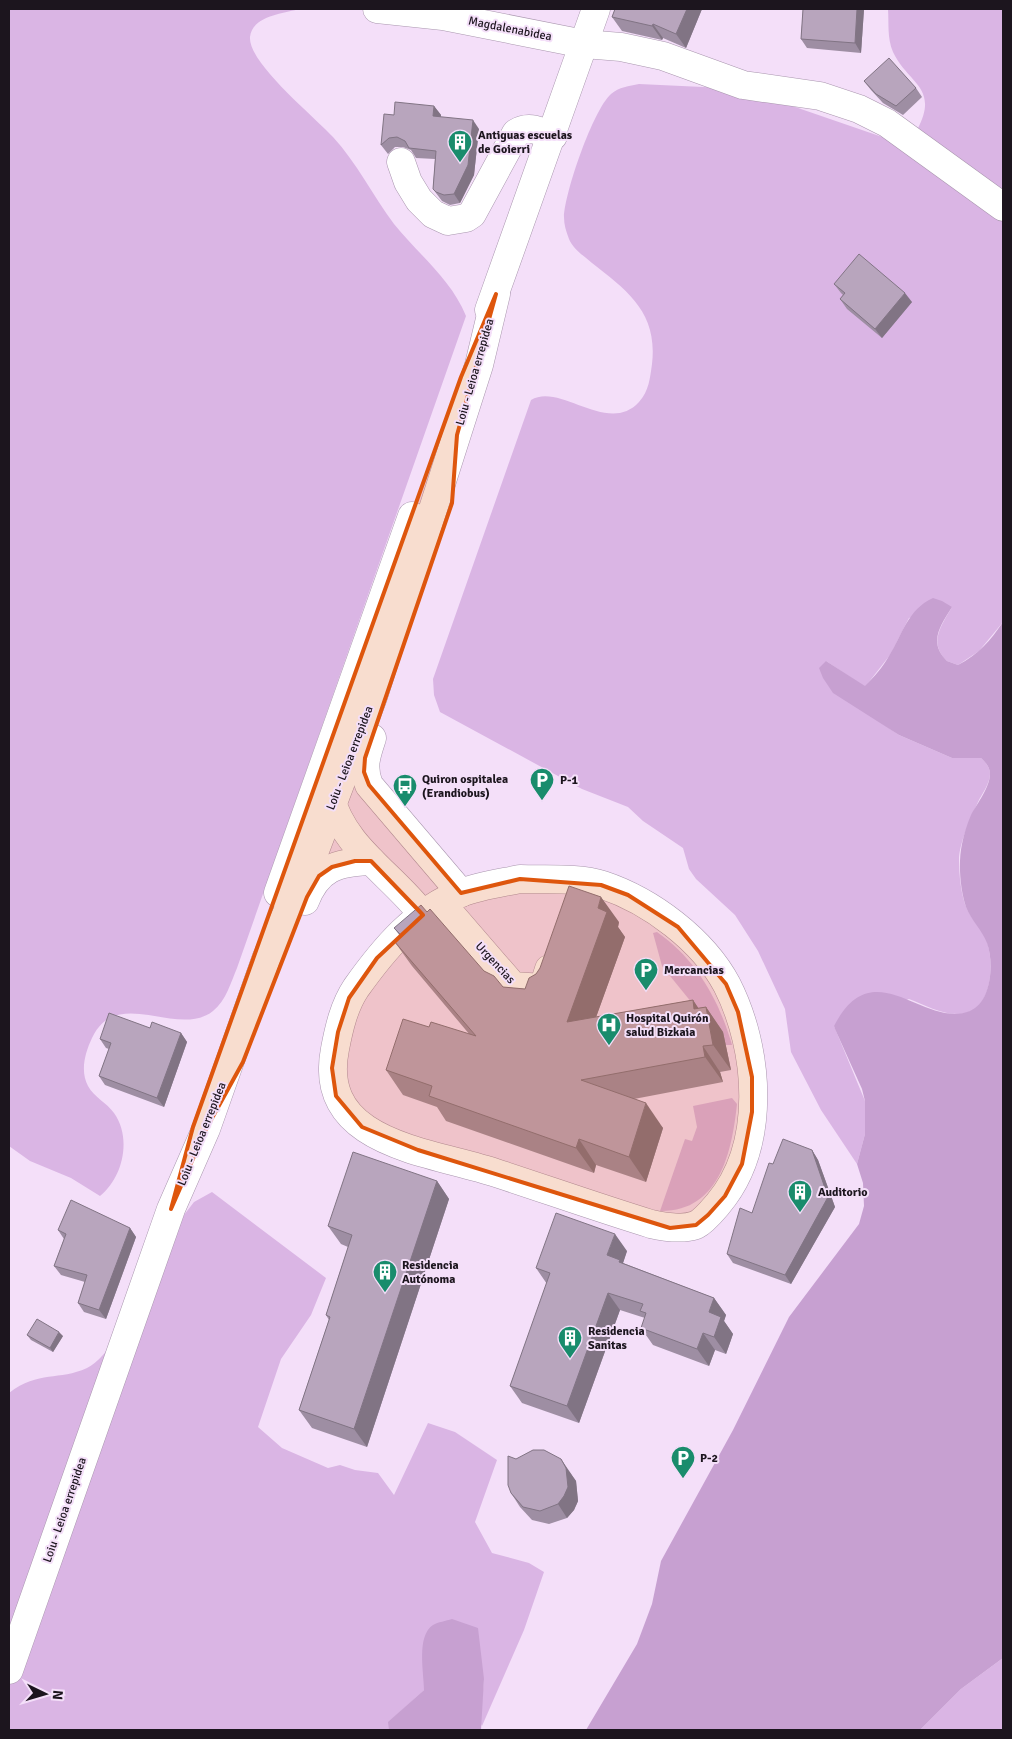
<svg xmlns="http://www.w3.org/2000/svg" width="1012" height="1739" viewBox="0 0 1012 1739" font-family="Signika,sans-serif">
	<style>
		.green { fill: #dab5e4 }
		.forest { fill: #c7a0d1 }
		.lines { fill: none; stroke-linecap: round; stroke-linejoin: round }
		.minor-casing { stroke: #a996ae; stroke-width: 29 }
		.major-casing { stroke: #a996ae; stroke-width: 29 }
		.minor { stroke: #fff; stroke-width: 28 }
		.major { stroke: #fff; stroke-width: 28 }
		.wall { fill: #9e8ea3 }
		.shaded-wall { fill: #817484 }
		.building { fill: #b8a5bd; stroke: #817484 }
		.marked { fill: #de560d; fill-opacity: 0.2; stroke: #de560d; stroke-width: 4; stroke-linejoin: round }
		.labels { text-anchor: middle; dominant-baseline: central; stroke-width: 4; stroke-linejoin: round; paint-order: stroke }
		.street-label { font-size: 12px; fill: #1c151e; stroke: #f4dff9 }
		.poi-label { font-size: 12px; font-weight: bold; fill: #1c151e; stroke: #f4dff9; text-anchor: start }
	</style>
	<rect width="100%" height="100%" fill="#f4dff9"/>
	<!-- green -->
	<g class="green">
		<path d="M9 9H300C284 13 252 16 250 37 248 63 315 117 333 137 357 163 373 196 394 224 419 255 451 279 466 316L237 968C231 982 226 1001 213 1011 178 1039 117 985 92 1038 85 1053 80 1071 88 1086 94 1097 107 1103 114 1113 132 1138 123 1178 100 1196L71 1178 30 1161 9 1146Z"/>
		<path d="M888 9H1003V622L979 651 958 665 947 661C928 643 941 626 952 607L909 618 890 655 865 687 826 661 867 713 899 735 952 758H981C986 763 990 767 990 774 990 783 982 794 978 802 971 817 959 844 959 860 959 874 961 896 967 909 973 922 985 931 988 945 994 969 991 1012 960 1014 942 1015 925 1005 909 999L834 1026 865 1101V1134L857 1164 821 1110 791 1052 785 1009 758 951 735 915 696 879 689 869 683 848 643 821 628 807 582 789 440 712 434 695 433 679 531 400C560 382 608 436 639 402 649 391 650 378 652 364 658 313 628 291 592 263 584 256 573 249 569 239 566 231 564 225 564 217 565 192 593 110 611 94 619 87 629 86 639 84L724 88 769 98 891 140 917 130C940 87 908 84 893 52 887 38 889 23 888 9Z"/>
		<path d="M657 932C696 959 719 1000 732 1045H726L662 966 653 933Z"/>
		<path d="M732 1098 737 1104C732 1151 720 1212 660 1211L685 1139 692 1141 697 1127 693 1106Z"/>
		<path d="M212 1192 326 1278 311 1315 281 1359 258 1427 282 1448 328 1468 340 1465 355 1470 378 1473 394 1495 428 1423 455 1432 497 1460 475 1522 492 1553 529 1563 544 1572 524 1630 482 1726 480 1722 484 1679 424 1640V1690L389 1722V1730H9V1393C39 1370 59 1381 87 1368 119 1353 165 1249 184 1215L194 1202Z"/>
		<path d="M1003 1658V1730H920L961 1689Z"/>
	</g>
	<!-- forest -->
	<g class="forest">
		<path d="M933 598 942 601 952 607C940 626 928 643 947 661L958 665C978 655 991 640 1003 622V1658L961 1689 920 1730H586L637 1644 652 1604 661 1561 733 1430 789 1317 859 1224 864 1206 863 1183 857 1164 865 1134V1101L862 1089 835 1029 834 1026C874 949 924 1030 970 1011 992 1002 994 962 987 943 982 930 971 920 966 907 960 888 958 863 962 844 964 834 967 824 971 815 977 804 990 787 990 774 990 767 986 763 981 758H952L899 735 833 693 823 678 819 668 826 661 865 686C874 677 883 667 889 656 902 635 908 609 933 598Z"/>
		<path d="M452 1619 478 1628 484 1679 481 1730H389L388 1722 424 1690C424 1673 416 1636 433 1625 438 1622 446 1621 452 1619Z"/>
	</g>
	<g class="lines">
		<defs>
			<g id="minor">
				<path d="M377 9 443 16 584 44 621 47 663 56 743 85 820 96 859 109 887 123 1003 207"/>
				<path d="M401 162 408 182 419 200 433 214 448 221 466 218 472 214 516 133C529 125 539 131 553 136"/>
				<path d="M520 879C547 880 578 877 603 885 651 901 703 940 727 985 760 1050 767 1146 718 1204 712 1211 704 1221 696 1225 682 1230 664 1227 651 1224 599 1208 548 1190 496 1173 431 1151 316 1145 335 1049 339 1028 344 1006 356 988 383 950 416 910 461 893 479 886 501 883 520 879Z"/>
				<path d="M442 904 513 986 543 988 549 969"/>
			</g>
			<g id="major">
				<path d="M489 310 596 9"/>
				<path d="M372 738C366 756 362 767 369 785L461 893"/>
				<path d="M330 795C342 847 393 875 423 915"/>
				<path d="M278 893 412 516"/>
				<path d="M305 901C318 868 337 862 371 861"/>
				<path d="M9 1670 171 1209 206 1129 266 959 314 853 373 697 479 365 496 294"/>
			</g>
		</defs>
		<!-- minor casing -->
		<use href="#minor" class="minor-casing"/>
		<!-- major casing -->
		<use href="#major" class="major-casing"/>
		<!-- minor -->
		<use href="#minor" class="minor"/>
		<!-- major -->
		<use href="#major" class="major"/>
	</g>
	<!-- wall -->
	<g class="wall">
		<path d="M615 9H702L686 48 663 38 662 40 622 31 612 17Z"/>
		<path d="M803 9H880V10L864 9 861 53 807 48 801 39Z"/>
		<path d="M864 81 916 88 922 97 903 115 883 103 871 90Z"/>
		<path d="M434 106 441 115 440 117 479 129 474 175 460 203 450 205 442 201 433 189 435 159 416 158 411 150 403 147H395L388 154 381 145 394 115Z"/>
		<path d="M834 284 912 302 882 338 847 309 840 299 843 295 841 293Z"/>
		<path d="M619 922 618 927 625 937 596 1017 693 1000 698 1008 706 1007 723 1032 731 1070 720 1072 723 1082 634 1099 663 1128 646 1182 596 1165 594 1173 446 1121 437 1107 403 1095 386 1070 429 1027 470 1035 412 966 394 941 400 936 394 928 484 971 503 987 525 989 536 974Z"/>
		<path d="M150 1028 181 1033 187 1042 164 1107 105 1085 99 1076 109 1049 106 1048 100 1039Z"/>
		<path d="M812 1150 818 1160 835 1207 791 1284 733 1263 727 1254 752 1213 773 1164Z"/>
		<path d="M437 1181 449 1199 367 1447 312 1428 299 1410 329 1320 326 1315 348 1247 341 1244 328 1226Z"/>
		<path d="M130 1228 136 1237 106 1319 84 1312 78 1303 85 1282 61 1275 54 1266 64 1239 58 1230Z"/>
		<path d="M627 1251 623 1263 714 1298 726 1315 724 1321 733 1334 726 1354 715 1350 709 1366 653 1345 641 1328 645 1318 620 1310 579 1423 522 1403 510 1386 547 1284 536 1268Z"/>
		<path d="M27 1335 63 1336 53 1352 31 1340Z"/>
		<path d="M516 1459 570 1473 576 1481 578 1501 574 1510 567 1518 549 1524 532 1520 520 1507 511 1493Z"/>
	</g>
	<!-- shaded-wall -->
	<g class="shaded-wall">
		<path d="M687 9H702L686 48 676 34Z"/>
		<path d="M857 9H864L861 53 855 43Z"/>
		<path d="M653 24 663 38 662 40 652 26Z"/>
		<path d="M434 106 441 115 440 126 433 116Z"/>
		<path d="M473 120 479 129 474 175 460 203 454 194Z"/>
		<path d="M905 293 912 302 882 338 875 329Z"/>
		<path d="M601 897 619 922 618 927 625 937 585 1048 567 1022Z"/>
		<path d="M693 1000 709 1024 706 1007 723 1032 731 1070 713 1045 694 1009Z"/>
		<path d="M181 1033 187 1042 164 1107 157 1098Z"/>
		<path d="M703 1046 720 1072 723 1082 705 1057Z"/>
		<path d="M646 1103 663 1128 646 1182 629 1157Z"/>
		<path d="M579 1139 596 1165 594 1173 576 1148Z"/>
		<path d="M812 1150 818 1160 835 1207 791 1284 785 1275Z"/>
		<path d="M437 1181 449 1199 367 1447 354 1429Z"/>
		<path d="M130 1228 136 1237 106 1319 99 1310Z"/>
		<path d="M615 1234 627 1251 623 1263 632 1277 607 1255Z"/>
		<path d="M608 1293 620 1310 579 1423 567 1406Z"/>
		<path d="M714 1298 726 1315 724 1321 733 1334 726 1354 714 1337 709 1312Z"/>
		<path d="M59 1332 63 1336 53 1352 50 1348Z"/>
		<path d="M703 1333 715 1350 709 1366 697 1349Z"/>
		<path d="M561 1459 576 1481 578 1501 574 1510 567 1518 558 1504Z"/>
	</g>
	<!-- building -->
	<g class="building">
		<path d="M615 9H687L676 34 653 24 652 26 612 17Z"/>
		<path d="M803 9H857L855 43 801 39Z"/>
		<path d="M889 58 916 88 896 106 876 94 864 81Z"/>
		<path d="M395 102 434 106 433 116 473 120 468 165 454 194 444 195 436 192 433 189 436 151 409 148 405 141 397 137 389 138 381 145 384 114 394 115Z"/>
		<path d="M859 254 905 293 875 329 840 299 845 293 834 284Z"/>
		<path d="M569 886 601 897 598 908 607 912 567 1022 693 1000 694 1009 706 1007 713 1045 703 1046 705 1057 581 1080 646 1103 629 1157 579 1139 576 1148 429 1096 432 1086 386 1070 403 1019 429 1027 431 1022 476 1036 394 941 401 935 394 928 421 905 427 912 430 909 484 971 494 976 503 987 525 989 529 978 536 974 540 968Z"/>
		<path d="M109 1013 150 1028 152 1022 181 1033 157 1098 99 1076 111 1043 100 1039Z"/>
		<path d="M783 1139 812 1150 828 1197 785 1275 727 1254 740 1208 752 1213 769 1163 773 1164Z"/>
		<path d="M353 1152 437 1181 354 1429 299 1410 330 1317 326 1315 352 1235 328 1226Z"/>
		<path d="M71 1200 130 1228 99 1310 78 1303 87 1275 54 1266 66 1234 58 1230Z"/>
		<path d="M556 1213 615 1234 607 1255 620 1260 619 1262 714 1298 709 1312 721 1317 714 1337 703 1333 697 1349 641 1328 646 1313 640 1311 643 1304 608 1293 567 1406 510 1386 550 1273 536 1268Z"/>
		<path d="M37 1319 59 1332 50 1348 27 1335Z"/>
		<path d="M533 1450H544L561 1459 566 1468 568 1487 564 1496 558 1504 540 1511 523 1507 511 1493 508 1485V1456L516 1459Z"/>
	</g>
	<!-- marked area -->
	<path class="marked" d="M496 294 457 435 452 503 365 758 364 772 369 785 461 893 520 879 601 885 628 895 678 927 726 984 738 1012 752 1077V1112L742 1164 725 1196 708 1215 696 1225 670 1228 418 1150 362 1127 336 1096 332 1068 338 1032 349 998 377 958 423 915 371 861H355L332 867 319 876 307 897 243 1062 206 1129 171 1209 193 1127 461 377Z"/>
	<!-- icons -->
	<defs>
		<symbol id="building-pin" viewBox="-11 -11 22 30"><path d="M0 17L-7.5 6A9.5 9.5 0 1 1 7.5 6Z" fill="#198c6c" stroke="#f4dff9"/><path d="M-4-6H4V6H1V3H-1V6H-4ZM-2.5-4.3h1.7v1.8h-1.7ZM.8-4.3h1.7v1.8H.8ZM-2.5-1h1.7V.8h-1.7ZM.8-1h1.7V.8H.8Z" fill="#fff"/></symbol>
		<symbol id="parking-pin" viewBox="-11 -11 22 30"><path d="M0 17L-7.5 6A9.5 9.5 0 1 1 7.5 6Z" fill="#198c6c" stroke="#f4dff9"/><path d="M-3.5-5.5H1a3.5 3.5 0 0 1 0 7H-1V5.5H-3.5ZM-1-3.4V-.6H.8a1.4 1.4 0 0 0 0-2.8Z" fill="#fff"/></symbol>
		<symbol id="bus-pin" viewBox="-11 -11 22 30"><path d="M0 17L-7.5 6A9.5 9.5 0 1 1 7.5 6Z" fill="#198c6c" stroke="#f4dff9"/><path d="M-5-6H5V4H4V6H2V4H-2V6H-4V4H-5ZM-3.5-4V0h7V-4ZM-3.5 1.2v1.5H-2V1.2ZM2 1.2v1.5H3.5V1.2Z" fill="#fff"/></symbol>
		<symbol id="hospital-pin" viewBox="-11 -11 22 30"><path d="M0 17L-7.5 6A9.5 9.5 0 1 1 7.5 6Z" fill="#198c6c" stroke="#f4dff9"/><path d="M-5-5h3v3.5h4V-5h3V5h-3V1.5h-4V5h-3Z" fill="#fff"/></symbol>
	</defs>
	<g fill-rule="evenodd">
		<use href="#building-pin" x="446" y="128" width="28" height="38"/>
		<use href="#parking-pin" x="528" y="766" width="28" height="38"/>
		<use href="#bus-pin" x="391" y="772" width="28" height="38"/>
		<use href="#parking-pin" x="632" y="956" width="28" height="38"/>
		<use href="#hospital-pin" x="595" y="1011" width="28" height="38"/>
		<use href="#building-pin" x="786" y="1178" width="28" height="38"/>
		<use href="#building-pin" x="371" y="1258" width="28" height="38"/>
		<use href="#building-pin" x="556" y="1324" width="28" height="38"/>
		<use href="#parking-pin" x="669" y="1444" width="28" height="38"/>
	</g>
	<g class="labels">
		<!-- street labels -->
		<g class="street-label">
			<text transform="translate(510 29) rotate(11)">Magdalenabidea</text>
			<text transform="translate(475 372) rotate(-74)">Loiu - Leioa errepidea</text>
			<text transform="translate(350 758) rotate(-69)">Loiu - Leioa errepidea</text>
			<text transform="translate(495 963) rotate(47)">Urgencias</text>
			<text transform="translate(202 1134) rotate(-68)">Loiu - Leioa errepidea</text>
			<text transform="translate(65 1510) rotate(-71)">Loiu - Leioa errepidea</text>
		</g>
		<!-- poi labels -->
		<g class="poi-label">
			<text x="478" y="135">Antiguas escuelas<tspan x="478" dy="14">de Goierri</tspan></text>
			<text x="422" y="779">Quiron ospitalea<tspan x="422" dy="14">(Erandiobus)</tspan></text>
			<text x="560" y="780">P-1</text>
			<text x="664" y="970">Mercancias</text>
			<text x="626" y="1018">Hospital Quirón<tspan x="626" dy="14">salud Bizkaia</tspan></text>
			<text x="818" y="1192">Auditorio</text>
			<text x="402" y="1265">Residencia<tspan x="402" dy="14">Autónoma</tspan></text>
			<text x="588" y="1331">Residencia<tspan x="588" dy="14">Sanitas</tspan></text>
			<text x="700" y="1458">P-2</text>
		</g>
	</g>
	<!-- border -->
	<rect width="1012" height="1739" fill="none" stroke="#1c151e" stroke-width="20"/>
	<!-- north arrow -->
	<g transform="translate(45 1694) rotate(95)" stroke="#f4dff9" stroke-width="4" paint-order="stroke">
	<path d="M0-4L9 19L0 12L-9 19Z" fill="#1c151e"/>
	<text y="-8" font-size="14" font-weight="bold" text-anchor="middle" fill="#1c151e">N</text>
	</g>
</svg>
